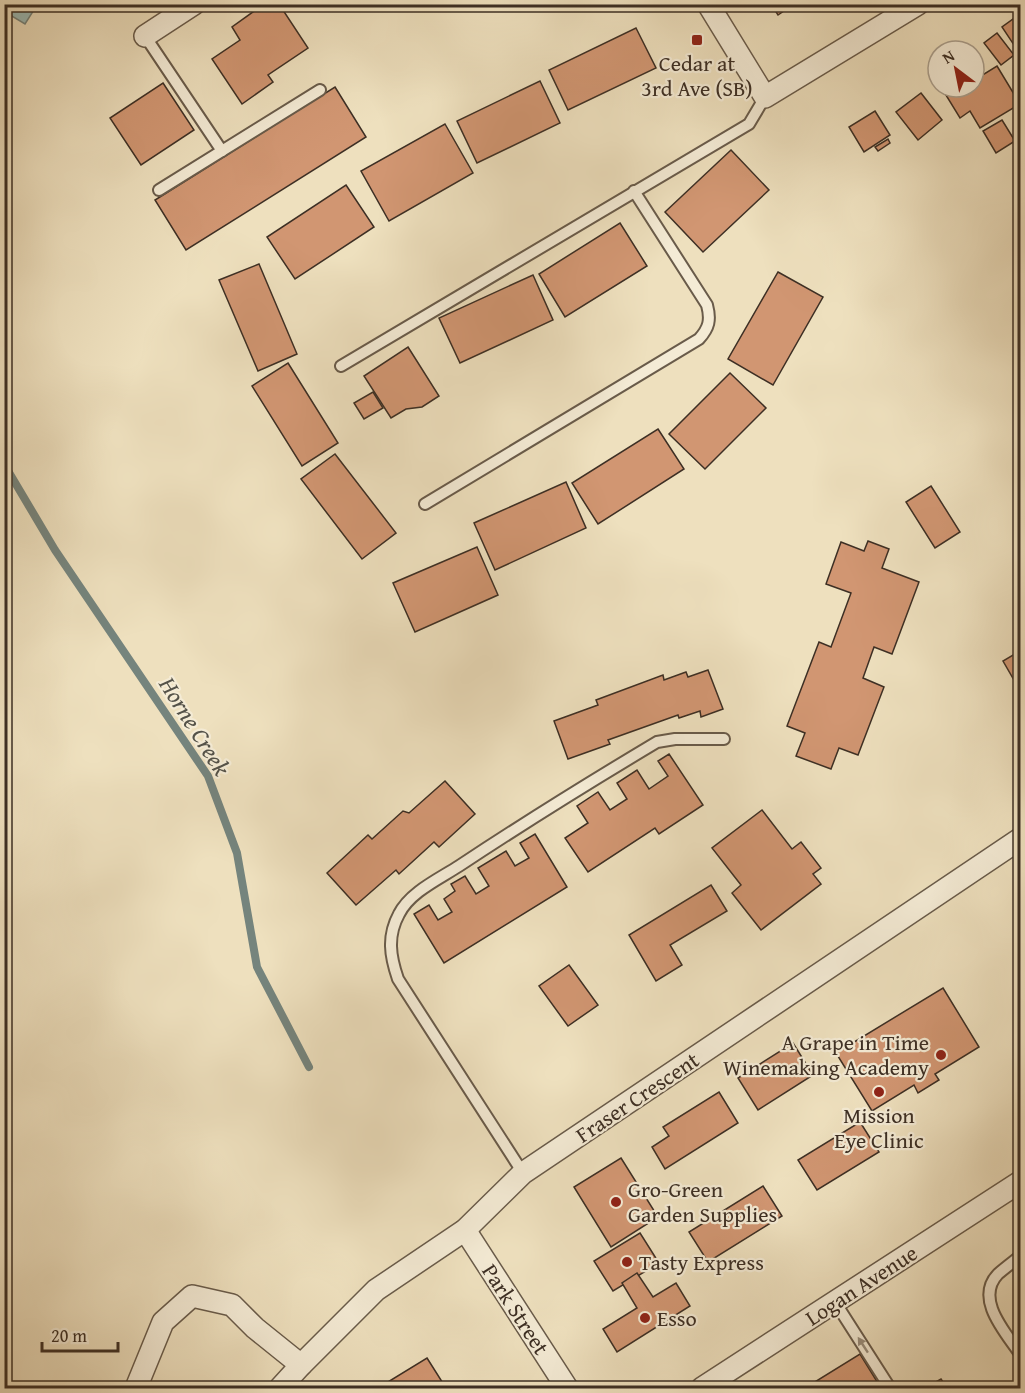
<svg xmlns="http://www.w3.org/2000/svg" width="1025" height="1393" viewBox="0 0 1025 1393" font-family="'Gentium Book Plus',serif">
	<style>
		.water { fill: #9bbcb8; stroke: #75847d; stroke-width: 1.5 }
		.lines { fill: none; stroke-linecap: round; stroke-linejoin: round }
		.stream { stroke: #75847d; stroke-width: 8 }
		.building { fill: #d19672; stroke: #3d2f24; stroke-width: 1.5 }
		.service-casing { stroke: #695b4a; stroke-width: 14 }
		.minor-casing { stroke: #695b4a; stroke-width: 24 }
		.service { stroke: #f4ebd5; stroke-width: 10 }
		.minor { stroke: #f4ebd5; stroke-width: 21 }
		.oneway { fill: #988d7c }
		.poi-dot { fill: #8f2418; stroke: #f4ebd5; stroke-width: 2 }
		.labels { text-anchor: middle; dominant-baseline: central; stroke-width: 4.5; stroke-linejoin: round; paint-order: stroke }
		.poi-label { font-size: 22px; fill: #3d2f24; stroke: #f4ebd5; text-anchor: start }
		.street-label { font-size: 22px; fill: #3d2f24; stroke: #f4ebd5 }
		.water-label { font-size: 24px; font-style: italic; fill: #545249; stroke: #f4ebd5 }
	</style>
	<rect width="100%" height="100%" fill="#eee0be"/>
	<filter id="stains"><feTurbulence type="fractalNoise" baseFrequency=".00333" numOctaves="4"/><feColorMatrix values="0 0 0 0 .2 0 0 0 0 .09 0 0 0 0 .02 0 0 0 .5 -.17"/></filter>
	<radialGradient id="worn" r=".72"><stop offset=".6" stop-color="#630" stop-opacity="0"/><stop offset="1" stop-color="#630" stop-opacity=".3"/></radialGradient>
	<!-- water -->
	<path class="water" d="M9 4H37V5L25 24 5 12Z"/>
	<g class="lines">
		<!-- stream -->
		<path class="stream" d="M4 464 55 550 208 776 237 853 257 967 309 1067"/>
	</g>
	<!-- building -->
	<g class="building">
		<path d="M264 4H279L308 48 268 75 273 82 242 104 212 59 240 40 232 27Z"/>
		<path d="M771 4H794L778 15Z"/>
		<path d="M1020 14V54L1002 27Z"/>
		<path d="M636 28 656 68 568 110 549 70Z"/>
		<path d="M997 33 1014 55 1001 65 984 43Z"/>
		<path d="M997 66 1020 104 980 128 970 111 960 118 941 87 973 88 979 84 976 79Z"/>
		<path d="M540 81 560 123 477 163 457 121Z"/>
		<path d="M163 83 194 130 141 165 110 118Z"/>
		<path d="M335 87 366 137 186 250 155 200Z"/>
		<path d="M921 93 942 120 918 140 896 112Z"/>
		<path d="M875 111 890 135 864 152 849 127Z"/>
		<path d="M1002 120 1015 141 996 153 983 131Z"/>
		<path d="M445 124 473 173 389 221 361 171Z"/>
		<path d="M888 139 890 143 878 151 875 147Z"/>
		<path d="M731 150 769 190 703 252 665 212Z"/>
		<path d="M346 185 374 227 295 279 267 237Z"/>
		<path d="M620 223 647 266 565 317 539 274Z"/>
		<path d="M259 264 297 354 258 371 219 280Z"/>
		<path d="M778 272 823 297 773 385 728 359Z"/>
		<path d="M533 275 553 320 460 363 439 318Z"/>
		<path d="M408 347 439 396 422 407 406 409 391 418 364 376Z"/>
		<path d="M288 363 338 443 302 466 252 386Z"/>
		<path d="M730 373 766 408 705 469 669 434Z"/>
		<path d="M373 392 383 408 364 419 354 403Z"/>
		<path d="M658 429 684 469 598 524 572 483Z"/>
		<path d="M335 454 396 533 362 559 301 479Z"/>
		<path d="M566 482 586 528 495 570 474 523Z"/>
		<path d="M931 486 960 532 935 548 906 502Z"/>
		<path d="M868 541 889 549 882 568 919 582 892 654 874 647 863 678 884 687 858 755 839 748 831 769 796 756 805 733 787 726 819 642 831 647 851 593 826 584 841 542 864 551Z"/>
		<path d="M477 547 498 595 415 632 393 583Z"/>
		<path d="M1020 651V685L1018 687 1003 661Z"/>
		<path d="M708 670 723 709 701 717 700 711 679 718 678 715 608 740 610 744 568 759 554 721 598 705 596 700 663 675 664 680 686 672 688 677Z"/>
		<path d="M669 754 703 805 659 834 655 828 588 872 565 838 588 823 577 806 598 792 610 810 627 799 617 783 637 770 649 789 668 776 658 761Z"/>
		<path d="M445 781 475 814 439 847 434 842 399 874 396 870 356 905 327 873 368 835 372 839 403 811 409 813Z"/>
		<path d="M762 810 792 849 801 842 821 868 813 874 821 884 761 930 732 893 741 885 712 848Z"/>
		<path d="M535 834 567 887 444 963 414 914 429 905 438 920 452 912 444 899 455 891 451 884 465 876 476 894 489 886 478 868 506 851 515 866 529 858 520 843Z"/>
		<path d="M711 885 727 911 670 945 682 965 656 981 629 935Z"/>
		<path d="M569 965 598 1005 568 1026 539 986Z"/>
		<path d="M943 988 979 1047 935 1074 939 1080 918 1093 914 1085 872 1111 836 1053Z"/>
		<path d="M793 1043 813 1075 758 1110 738 1078Z"/>
		<path d="M719 1092 738 1123 665 1169 652 1147 669 1136 663 1127Z"/>
		<path d="M860 1122 879 1152 817 1190 798 1160Z"/>
		<path d="M621 1158 658 1217 611 1247 574 1187Z"/>
		<path d="M763 1186 782 1216 708 1262 689 1232Z"/>
		<path d="M640 1233 659 1263 613 1291 594 1261Z"/>
		<path d="M637 1273 653 1297 676 1283 690 1306 617 1352 603 1329 637 1308 622 1283Z"/>
		<path d="M860 1354 881 1388H805Z"/>
		<path d="M427 1358 446 1388H378Z"/>
		<path d="M941 1379 947 1388H925Z"/>
	</g>
	<g class="lines">
		<defs>
			<g id="service">
				<path d="M145 36 222 151"/>
				<path d="M159 190 320 90"/>
				<path d="M341 366 749 124 765 97"/>
				<path d="M425 504 699 339C709 328 711 320 707 305L634 191"/>
				<path d="M523 1173 398 979C390 956 387 936 399 914 410 892 439 879 459 866 524 823 590 782 657 742L675 739H724"/>
				<path d="M1020 1256C1013 1262 1005 1268 998 1274 974 1299 1006 1333 1020 1354"/>
				<path d="M835 1302 890 1388"/>
			</g>
			<g id="minor">
				<path d="M708 4 765 97 918 4"/>
				<path d="M145 36 194 4"/>
				<path d="M465 1230 567 1388"/>
				<path d="M136 1388 163 1322 192 1296 232 1305 255 1328 301 1365"/>
				<path d="M280 1388 301 1365 376 1290 465 1230 523 1173 1020 839"/>
				<path d="M702 1388 1020 1182"/>
			</g>
		</defs>
		<!-- service casing -->
		<use href="#service" class="service-casing"/>
		<!-- minor casing -->
		<use href="#minor" class="minor-casing"/>
		<!-- service -->
		<use href="#service" class="service"/>
		<!-- minor -->
		<use href="#minor" class="minor"/>
	</g>
	<!-- one-way arrows -->
	<defs><path id="oneway-solid" d="M-6-.8H1V-3.2L6.5 0L1 3.2V.8H-6Z" transform="scale(1.5)"/></defs>
	<use class="oneway" href="#oneway-solid" transform="translate(863 1345) rotate(-123)"/>
	<!-- markers -->
	<g class="poi-dot">
		<rect x="691" y="34" width="12" height="12" rx="3"/>
		<circle cx="941" cy="1055" r="6"/>
		<circle cx="879" cy="1092" r="6"/>
		<circle cx="616" cy="1202" r="6"/>
		<circle cx="627" cy="1262" r="6"/>
		<circle cx="645" cy="1318" r="6"/>
	</g>
	<g class="labels">
		<!-- poi labels -->
		<g class="poi-label">
			<text x="697" y="63" text-anchor="middle">Cedar at<tspan x="697" dy="25">3rd Ave (SB)</tspan></text>
			<text x="929" y="1042" text-anchor="end">A Grape in Time<tspan x="929" dy="25">Winemaking Academy</tspan></text>
			<text x="879" y="1115" text-anchor="middle">Mission<tspan x="879" dy="25">Eye Clinic</tspan></text>
			<text x="628" y="1189">Gro-Green<tspan x="628" dy="25">Garden Supplies</tspan></text>
			<text x="639" y="1262">Tasty Express</text>
			<text x="657" y="1318">Esso</text>
		</g>
		<!-- street labels -->
		<g class="street-label">
			<text transform="translate(637 1097) rotate(-34)">Fraser Crescent</text>
			<text transform="translate(861 1285) rotate(-33)">Logan Avenue</text>
			<text transform="translate(516 1309) rotate(57)">Park Street</text>
		</g>
		<!-- water labels -->
		<g class="water-label">
			<text transform="translate(195 726) rotate(58)">Horne Creek</text>
		</g>
	</g>
	<!-- margin -->
	<rect width="1025" height="1393" fill="none" stroke="#eee0be" stroke-width="24"/>
	<rect x="6" y="6" width="1013" height="1381" fill="none" stroke="#3d2f24" stroke-width="3"/>
	<rect x="12" y="12" width="1001" height="1369" fill="none" stroke="#3d2f24" stroke-width="1.5"/>
	<!-- north arrow -->
	<g transform="translate(956 69) rotate(328)"><circle r="28" fill="#f4ebd5" stroke="#aba08e" stroke-width="1.5"/>
	<path d="M0-4.5L10 22L0 15L-10 22Z" fill="#8f2418"/>
	<text y="-9" font-size="16" font-weight="bold" text-anchor="middle" fill="#3d2f24">N</text>
	</g>
	<!-- scale -->
	<path d="M42 1342v9h76v-9" fill="none" stroke="#3d2f24" stroke-width="3"/>
	<text x="51" y="1342" font-size="18" fill="#3d2f24" stroke="#f4ebd5" stroke-width="4.5" paint-order="stroke">20 m</text>
	<rect width="100%" height="100%" filter="url(#stains)"/>
	<rect width="100%" height="100%" fill="url(#worn)"/>
</svg>
